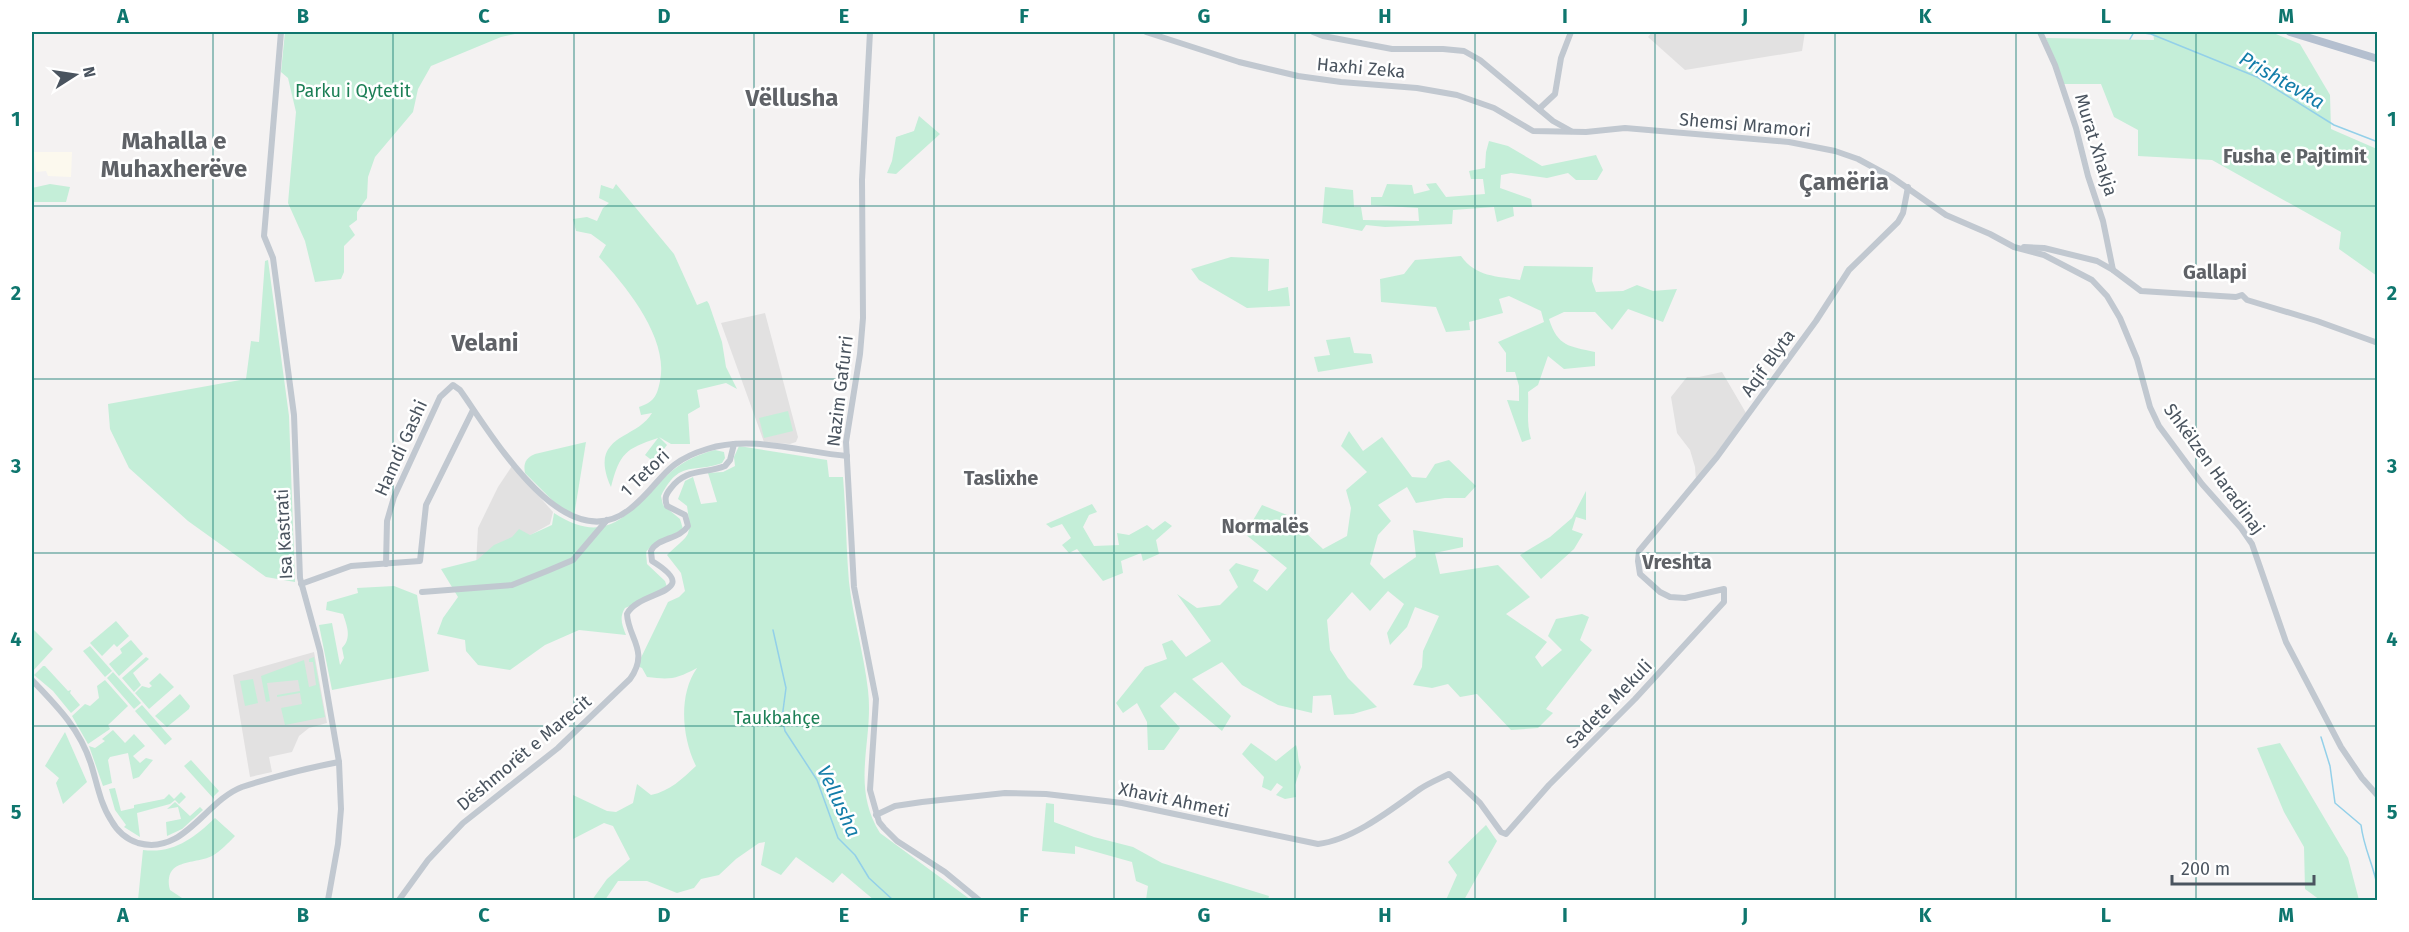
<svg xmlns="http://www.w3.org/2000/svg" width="2409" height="932" viewBox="0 0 2409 932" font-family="'Fira Sans',sans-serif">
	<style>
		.commercial { fill: #fcf9ee }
		.education { fill: #e2e1e1 }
		.green { fill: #c4eed8 }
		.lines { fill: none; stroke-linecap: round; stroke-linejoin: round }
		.stream { stroke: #93d0e9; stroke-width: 1.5 }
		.tertiary { stroke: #c1c8d0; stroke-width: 6 }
		.primary { stroke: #b4bfcf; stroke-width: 8 }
		.grid { fill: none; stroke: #0f766e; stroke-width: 1.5; stroke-opacity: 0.55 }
		.labels { text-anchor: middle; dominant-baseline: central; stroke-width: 5; stroke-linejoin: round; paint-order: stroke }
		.street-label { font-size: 18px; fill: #4a545f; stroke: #fff }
		.park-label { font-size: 18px; fill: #1c7f56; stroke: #fff }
		.water-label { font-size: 20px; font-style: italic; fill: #137da9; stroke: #fff }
		.neighbourhood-label { font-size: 20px; font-weight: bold; fill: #5f6267; stroke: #fff }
		.district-label { font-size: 24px; font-weight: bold; fill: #5f6267; stroke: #fff }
		.neatline { fill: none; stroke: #0f766e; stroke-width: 2 }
		.grid-label { font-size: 20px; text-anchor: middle; font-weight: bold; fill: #0f766e }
	</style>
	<rect width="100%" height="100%" fill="#f4f2f2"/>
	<!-- commercial -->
	<path class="commercial" d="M34 152H72L71 177 48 176 46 171 36 172Z"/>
	<!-- education -->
	<g class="education">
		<path d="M1652 32H1805L1802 51 1685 70 1648 37Z"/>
		<path d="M765 313 798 437 796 442 790 444 764 442 721 323Z"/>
		<path d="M1722 372 1746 413 1696 481 1695 467 1690 450 1677 433 1671 397 1687 377H1699Z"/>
		<path d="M512 466 553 512 550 524 476 566 478 528 498 487Z"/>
		<path d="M314 652 327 723 309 728 299 736 292 752 269 757 272 772 250 777 233 675Z"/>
	</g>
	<!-- green -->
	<g class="green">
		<path d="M285 32H524L501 37 431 66 418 89 413 112 375 157 368 177 367 198 357 212V220L349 226 355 235 344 246V272L341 279 315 282 305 241 288 203 296 112 288 78 281 72Z"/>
		<path d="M2153 32H2271L2300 44 2330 95 2331 129 2377 149V276L2339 249 2341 232 2212 160 2138 156V130L2114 117 2101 84H2063L2046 38 2154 40Z"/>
		<path d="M919 116 940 134 896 174 887 173 892 161 896 137 914 131Z"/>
		<path d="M1489 141 1508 146 1542 166 1596 155 1603 170 1597 180H1576L1568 173 1547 178 1511 173 1501 175 1500 188 1531 199 1532 207H1513L1514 216 1497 222 1494 207 1453 210 1452 224 1385 227 1366 225 1362 231 1322 223 1325 187 1353 190 1354 207H1361L1363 220 1419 221 1418 208 1371 205V197H1382L1387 184 1412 185 1414 194 1430 190 1426 184 1436 183 1446 197 1485 194 1483 179H1471L1469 171 1485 168 1486 152Z"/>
		<path d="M50 184 70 187 66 202H32V188Z"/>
		<path d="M616 184 674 254 697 305 707 301 709 304 722 342 726 367 737 389 726 383 697 390 700 407 688 414 690 444H671L659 437 667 445 654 462 645 455 658 438C625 449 620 453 611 487 587 434 637 440 652 413L641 415 639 407C654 402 657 396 660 381 669 339 627 287 599 257L606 245 591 234 576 231 573 219 587 217 597 221 603 208 609 203 599 198 601 185 613 189Z"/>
		<path d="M1461 256C1476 277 1496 276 1520 280L1524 266 1593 267 1592 281 1596 292 1623 291 1637 285 1653 291 1677 289 1663 322 1628 309 1612 330 1595 312H1564L1549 319C1558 347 1569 346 1595 352V366L1564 369 1548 356 1538 385 1528 392C1529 409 1526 422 1531 439L1522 442 1507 400 1519 401V386L1515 372H1506V353L1498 342 1544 322 1541 311 1509 296 1499 299 1503 313 1469 322 1470 330 1446 332 1436 307 1381 302 1380 279 1404 274 1415 260Z"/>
		<path d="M1231 257 1269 259 1268 291 1288 287 1290 306 1247 308 1199 280 1191 269Z"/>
		<path d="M268 260 289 416 295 582 266 577 188 521 129 468 110 429 108 404 246 379 251 341 259 342 265 261Z"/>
		<path d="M1350 337 1354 353 1371 354 1373 363 1318 372 1314 357 1330 355 1326 340Z"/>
		<path d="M788 411 793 431 764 438 759 418Z"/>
		<path d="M1349 431 1363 451 1382 437 1412 477 1426 478 1435 464 1449 460 1476 486 1465 498H1445L1416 503 1407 487 1378 505 1391 521 1378 535 1370 564 1384 579 1416 557 1413 530 1463 538V547L1435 553 1440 574 1498 565 1530 597 1506 614 1547 642 1535 657 1542 667 1562 650 1548 636 1556 619 1582 614 1589 617 1580 640 1592 650 1546 709 1553 713 1538 728 1511 730 1477 694 1460 697 1448 684 1432 688 1413 685 1422 667 1423 651 1439 616 1415 607 1407 627 1390 645 1387 633 1404 604 1388 591 1370 611 1352 592 1327 620 1330 650 1348 678 1377 707 1353 714 1334 715 1331 695 1313 696 1312 713 1278 705 1242 685 1222 662 1192 679 1231 716 1222 731 1175 692 1160 706 1180 728 1164 750H1148L1147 722 1137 703 1123 713 1116 703 1145 667 1167 659 1162 644 1172 640 1186 657 1211 641 1177 594 1197 608 1220 605 1238 587 1229 570 1236 563 1259 570 1253 581 1267 591 1287 568 1245 534 1262 505 1287 515 1323 549 1347 536 1351 508 1346 490 1367 472 1341 446Z"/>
		<path d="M586 442 574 516 558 506 525 473C523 463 526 458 535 454Z"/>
		<path d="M739 446 827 460 829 477H843C846 512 846 547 849 582 853 618 864 654 868 690 874 742 850 784 880 833L971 900H874L842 873 833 883 796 857 781 875 761 865 765 842 759 843 736 859 719 875 701 879 694 888 677 893 647 881H618L605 900H592L607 879 630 859 613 826 604 823 573 839V795L607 811 616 812 633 803 637 784 651 795C670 791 682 779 696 766 682 738 678 695 697 668 676 679 671 680 647 677L642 668 637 666 668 602 679 597 685 591 681 573 667 555C689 533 692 540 687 506L678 499 685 481 693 477 701 504 717 502 708 473 723 472 735 466 734 457Z"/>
		<path d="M715 450 724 452 725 458 722 463C692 474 680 459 661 496L663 505 680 519 683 529 651 546 646 552 647 564 665 581 667 587 662 593 625 608C619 617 622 625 626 635L579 630 545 645 510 670 478 665 466 651 465 640 437 634 443 618 458 597 441 569 477 560 494 545 512 537 519 529 530 535 552 525 554 513C613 552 634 503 673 470 686 460 699 454 715 450Z"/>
		<path d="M1586 491V520L1576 517 1572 530 1583 534 1574 549 1541 579 1520 555 1550 537 1572 518Z"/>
		<path d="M1092 504 1097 512 1089 515 1083 527 1094 546 1119 545 1117 533 1129 535 1147 525 1153 530 1165 521 1172 526 1156 540 1159 554 1143 561 1141 553 1121 561 1123 573 1103 581 1077 549 1069 553 1062 545 1071 538 1062 524 1051 528 1046 524Z"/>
		<path d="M394 586 417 595 429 671 332 690 319 625 332 623 340 665 344 658 342 648C352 638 347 626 343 614L326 610 327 602 358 593 357 588Z"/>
		<path d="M116 621 129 636 117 647 114 644 102 656 90 643Z"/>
		<path d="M32 628 53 649 32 672Z"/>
		<path d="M131 640 143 654 119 676 109 664 122 653 120 649Z"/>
		<path d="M90 646 112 671 105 677 83 651Z"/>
		<path d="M146 657 149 659 133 673 141 685 134 692 122 678Z"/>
		<path d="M314 657 325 717 285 725 281 708 302 704 300 693 277 697V695L300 691 298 680 267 683 270 701 266 702 261 676 304 660 309 687 316 685 313 662H309V659Z"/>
		<path d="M43 666H45L68 691 71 690 70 693 80 705 71 713 53 691 34 675Z"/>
		<path d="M113 672 141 703 134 709 107 678Z"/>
		<path d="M160 673 174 687 149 709 135 693 142 686 149 688 152 686 149 683Z"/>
		<path d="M253 679 258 703 245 706 240 681Z"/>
		<path d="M105 680 128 706 108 725 110 729 88 744 72 716 85 704 90 706 99 698 97 686Z"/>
		<path d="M180 694 190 706 189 709 167 727 155 716Z"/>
		<path d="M142 705 172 739 165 745 135 711Z"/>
		<path d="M113 730 125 743 134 734 145 746 133 756 140 763 146 758 153 760 139 777 133 779 128 753 110 757 108 760 112 783 103 786 89 746 95 748 105 741 102 739Z"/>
		<path d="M65 732 87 782 63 804 56 783 59 778 45 766Z"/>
		<path d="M1251 743 1276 761 1296 745C1299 753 1297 759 1301 767L1295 785 1296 797 1285 799 1276 795 1283 787 1277 783 1271 791 1262 787 1264 777 1242 754Z"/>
		<path d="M2280 743 2348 858 2359 900H2320L2305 889 2304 847 2284 812 2257 748Z"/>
		<path d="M191 760 219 791 214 796V799L184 766Z"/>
		<path d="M115 788 121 811 134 808V805L164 799 169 794 174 799 181 792 186 797 179 804 175 800 170 804 137 813 140 837 124 827 126 825 115 810 109 789Z"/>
		<path d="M175 802 190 816 200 807 203 810 182 829 167 836 166 822 181 819 178 807 167 809Z"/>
		<path d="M1046 803 1054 804V822L1094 837 1133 847 1162 863 1269 896 1268 900H1146L1148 886 1136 881 1132 862 1075 846V854L1042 851Z"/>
		<path d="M215 818 235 836C228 843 221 851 212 856 193 865 163 858 170 890L185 900H138L143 850C173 854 194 838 215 818Z"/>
		<path d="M1486 825 1497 841 1464 900H1446L1457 875 1448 862Z"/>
	</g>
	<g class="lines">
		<!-- stream -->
		<g class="stream">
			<path d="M2137 32 2151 34 2257 77 2334 125 2378 142"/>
			<path d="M2130 39 2134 32"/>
			<path d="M773 630 786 688 782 718 785 731 817 780 838 838 855 855 869 878 893 900"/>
			<path d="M2321 737 2330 766 2335 803 2361 825C2364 850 2374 865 2378 890"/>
		</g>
		<!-- tertiary -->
		<g class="tertiary">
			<path d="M281 32 264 236 273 258 294 415 300 578 320 651 339 762 341 809 338 844 328 900"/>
			<path d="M870 32 862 180 863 318 860 354 846 442 854 587 876 699 870 790 879 822 884 828 897 841 945 872 979 900"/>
			<path d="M1146 32 1239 62 1298 76 1341 82 1417 88 1457 95 1494 108 1533 131 1586 132 1625 128 1789 142 1835 151 1858 159 1893 178 1946 215 1990 234 2014 247 2044 255 2092 280 2107 296 2120 318 2137 359 2150 407 2159 426 2202 484 2241 528 2252 544 2286 642 2341 747 2362 778 2378 796"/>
			<path d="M1313 32 1323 36 1392 49H1443L1464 51 1480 60 1553 121 1571 131"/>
			<path d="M2040 32 2055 65 2076 128 2088 176 2103 221 2113 270"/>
			<path d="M1539 109 1555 94 1561 58 1571 32"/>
			<path d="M2024 247 2044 248 2097 261 2113 270 2141 291 2236 297 2242 295 2247 300 2317 321 2378 343"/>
			<path d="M386 564 387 521 394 497 440 397 453 385 460 390C491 433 564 562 630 509 662 484 661 463 707 449 752 435 802 452 847 456"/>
			<path d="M301 584 351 566 420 561 426 505 473 410"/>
			<path d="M422 592 512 585 547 571 573 560 607 520"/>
			<path d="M32 680C57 706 80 729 91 764 97 783 100 803 111 820 117 831 126 839 138 843 184 856 205 801 242 787 273 777 307 768 339 762"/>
			<path d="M876 815 895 806 922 802 1005 793 1046 794 1122 803 1318 844C1353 840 1392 809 1420 789 1429 783 1439 779 1449 774L1480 803 1501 832 1506 834 1549 785 1635 699 1724 602V589L1685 598 1670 597 1660 592 1640 574 1638 561 1639 551 1717 457 1816 321 1849 270 1898 222 1903 213 1908 187"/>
			<path d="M399 900 428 860 463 823 558 748 630 679C650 651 628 638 627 614 638 590 706 594 652 561L651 551C658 537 679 540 688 526L685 515 667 506C664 498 666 494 671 488 686 468 705 474 725 466L730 460 734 444"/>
		</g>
		<!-- primary -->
		<path class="primary" d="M2290 32 2378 59"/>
	</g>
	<!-- grid -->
	<path class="grid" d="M213 32V900M393 32V900M574 32V900M754 32V900M934 32V900M1114 32V900M1295 32V900M1475 32V900M1655 32V900M1835 32V900M2016 32V900M2196 32V900M32 206H2378M32 379H2378M32 553H2378M32 726H2378"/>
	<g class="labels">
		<!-- street labels -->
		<g class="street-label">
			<text transform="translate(1361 68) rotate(5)">Haxhi Zeka</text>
			<text transform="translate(1745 125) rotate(5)">Shemsi Mramori</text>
			<text transform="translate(2096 145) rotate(73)">Murat Xhakja</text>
			<text transform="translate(1768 363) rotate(-54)">Aqif Blyta</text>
			<text transform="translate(840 391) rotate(-83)">Nazim Gafurri</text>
			<text transform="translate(401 448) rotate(-66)">Hamdi Gashi</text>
			<text transform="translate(2214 469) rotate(54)">Shkëlzen Haradinaj</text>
			<text transform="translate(645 473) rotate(-44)">1 Tetori</text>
			<text transform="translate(284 534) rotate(-93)">Isa Kastrati</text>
			<text transform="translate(1609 704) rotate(-46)">Sadete Mekuli</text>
			<text transform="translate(524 753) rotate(-40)">Dëshmorët e Marecit</text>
			<text transform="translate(1174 800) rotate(12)">Xhavit Ahmeti</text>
		</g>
		<!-- park labels -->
		<g class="park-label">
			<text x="353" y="91">Parku i Qytetit</text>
			<text x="777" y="718">Taukbahçe</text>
		</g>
		<!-- water labels -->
		<g class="water-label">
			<text transform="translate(2282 80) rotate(30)">Prishtevka</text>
			<text transform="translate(839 801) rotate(65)">Vellusha</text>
		</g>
		<!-- neighbourhood labels -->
		<g class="neighbourhood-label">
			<text x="2295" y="156">Fusha e Pajtimit</text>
			<text x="2215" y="272">Gallapi</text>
			<text x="1001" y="478">Taslixhe</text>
			<text x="1265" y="526">Normalës</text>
			<text x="1677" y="562">Vreshta</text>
		</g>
		<!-- district labels -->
		<g class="district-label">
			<text x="792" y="98">Vëllusha</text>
			<text x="174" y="141">Mahalla e<tspan x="174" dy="28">Muhaxherëve</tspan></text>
			<text x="1844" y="182">Çamëria</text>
			<text x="485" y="343">Velani</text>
		</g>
	</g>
	<!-- border -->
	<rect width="2409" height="932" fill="none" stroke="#ffffff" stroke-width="66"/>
	<!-- north arrow -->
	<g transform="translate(75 75) rotate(78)" stroke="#ffffff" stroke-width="4.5" paint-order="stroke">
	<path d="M0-4.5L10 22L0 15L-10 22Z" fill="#4a545f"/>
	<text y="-9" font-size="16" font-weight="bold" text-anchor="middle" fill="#4a545f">N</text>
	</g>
	<!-- scale -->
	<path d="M2172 875v9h142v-9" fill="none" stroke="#4a545f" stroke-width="3"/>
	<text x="2181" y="875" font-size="18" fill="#4a545f" stroke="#ffffff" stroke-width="4.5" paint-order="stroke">200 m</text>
	<rect x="33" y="33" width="2343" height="866" class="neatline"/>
	<g class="grid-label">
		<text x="123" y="23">A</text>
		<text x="303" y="23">B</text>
		<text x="484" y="23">C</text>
		<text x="664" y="23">D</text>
		<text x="844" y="23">E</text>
		<text x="1024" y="23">F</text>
		<text x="1204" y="23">G</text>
		<text x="1385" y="23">H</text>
		<text x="1565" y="23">I</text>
		<text x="1745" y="23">J</text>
		<text x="1925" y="23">K</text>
		<text x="2106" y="23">L</text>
		<text x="2286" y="23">M</text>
		<text x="16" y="126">1</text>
		<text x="2392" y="126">1</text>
		<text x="16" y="300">2</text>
		<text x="2392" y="300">2</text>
		<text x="16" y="473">3</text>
		<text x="2392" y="473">3</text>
		<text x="16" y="646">4</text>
		<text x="2392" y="646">4</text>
		<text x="16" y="819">5</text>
		<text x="2392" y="819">5</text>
		<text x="123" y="922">A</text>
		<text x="303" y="922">B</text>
		<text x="484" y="922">C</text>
		<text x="664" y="922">D</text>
		<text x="844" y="922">E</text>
		<text x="1024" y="922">F</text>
		<text x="1204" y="922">G</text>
		<text x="1385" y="922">H</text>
		<text x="1565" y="922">I</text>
		<text x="1745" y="922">J</text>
		<text x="1925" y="922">K</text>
		<text x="2106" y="922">L</text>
		<text x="2286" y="922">M</text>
	</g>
</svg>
